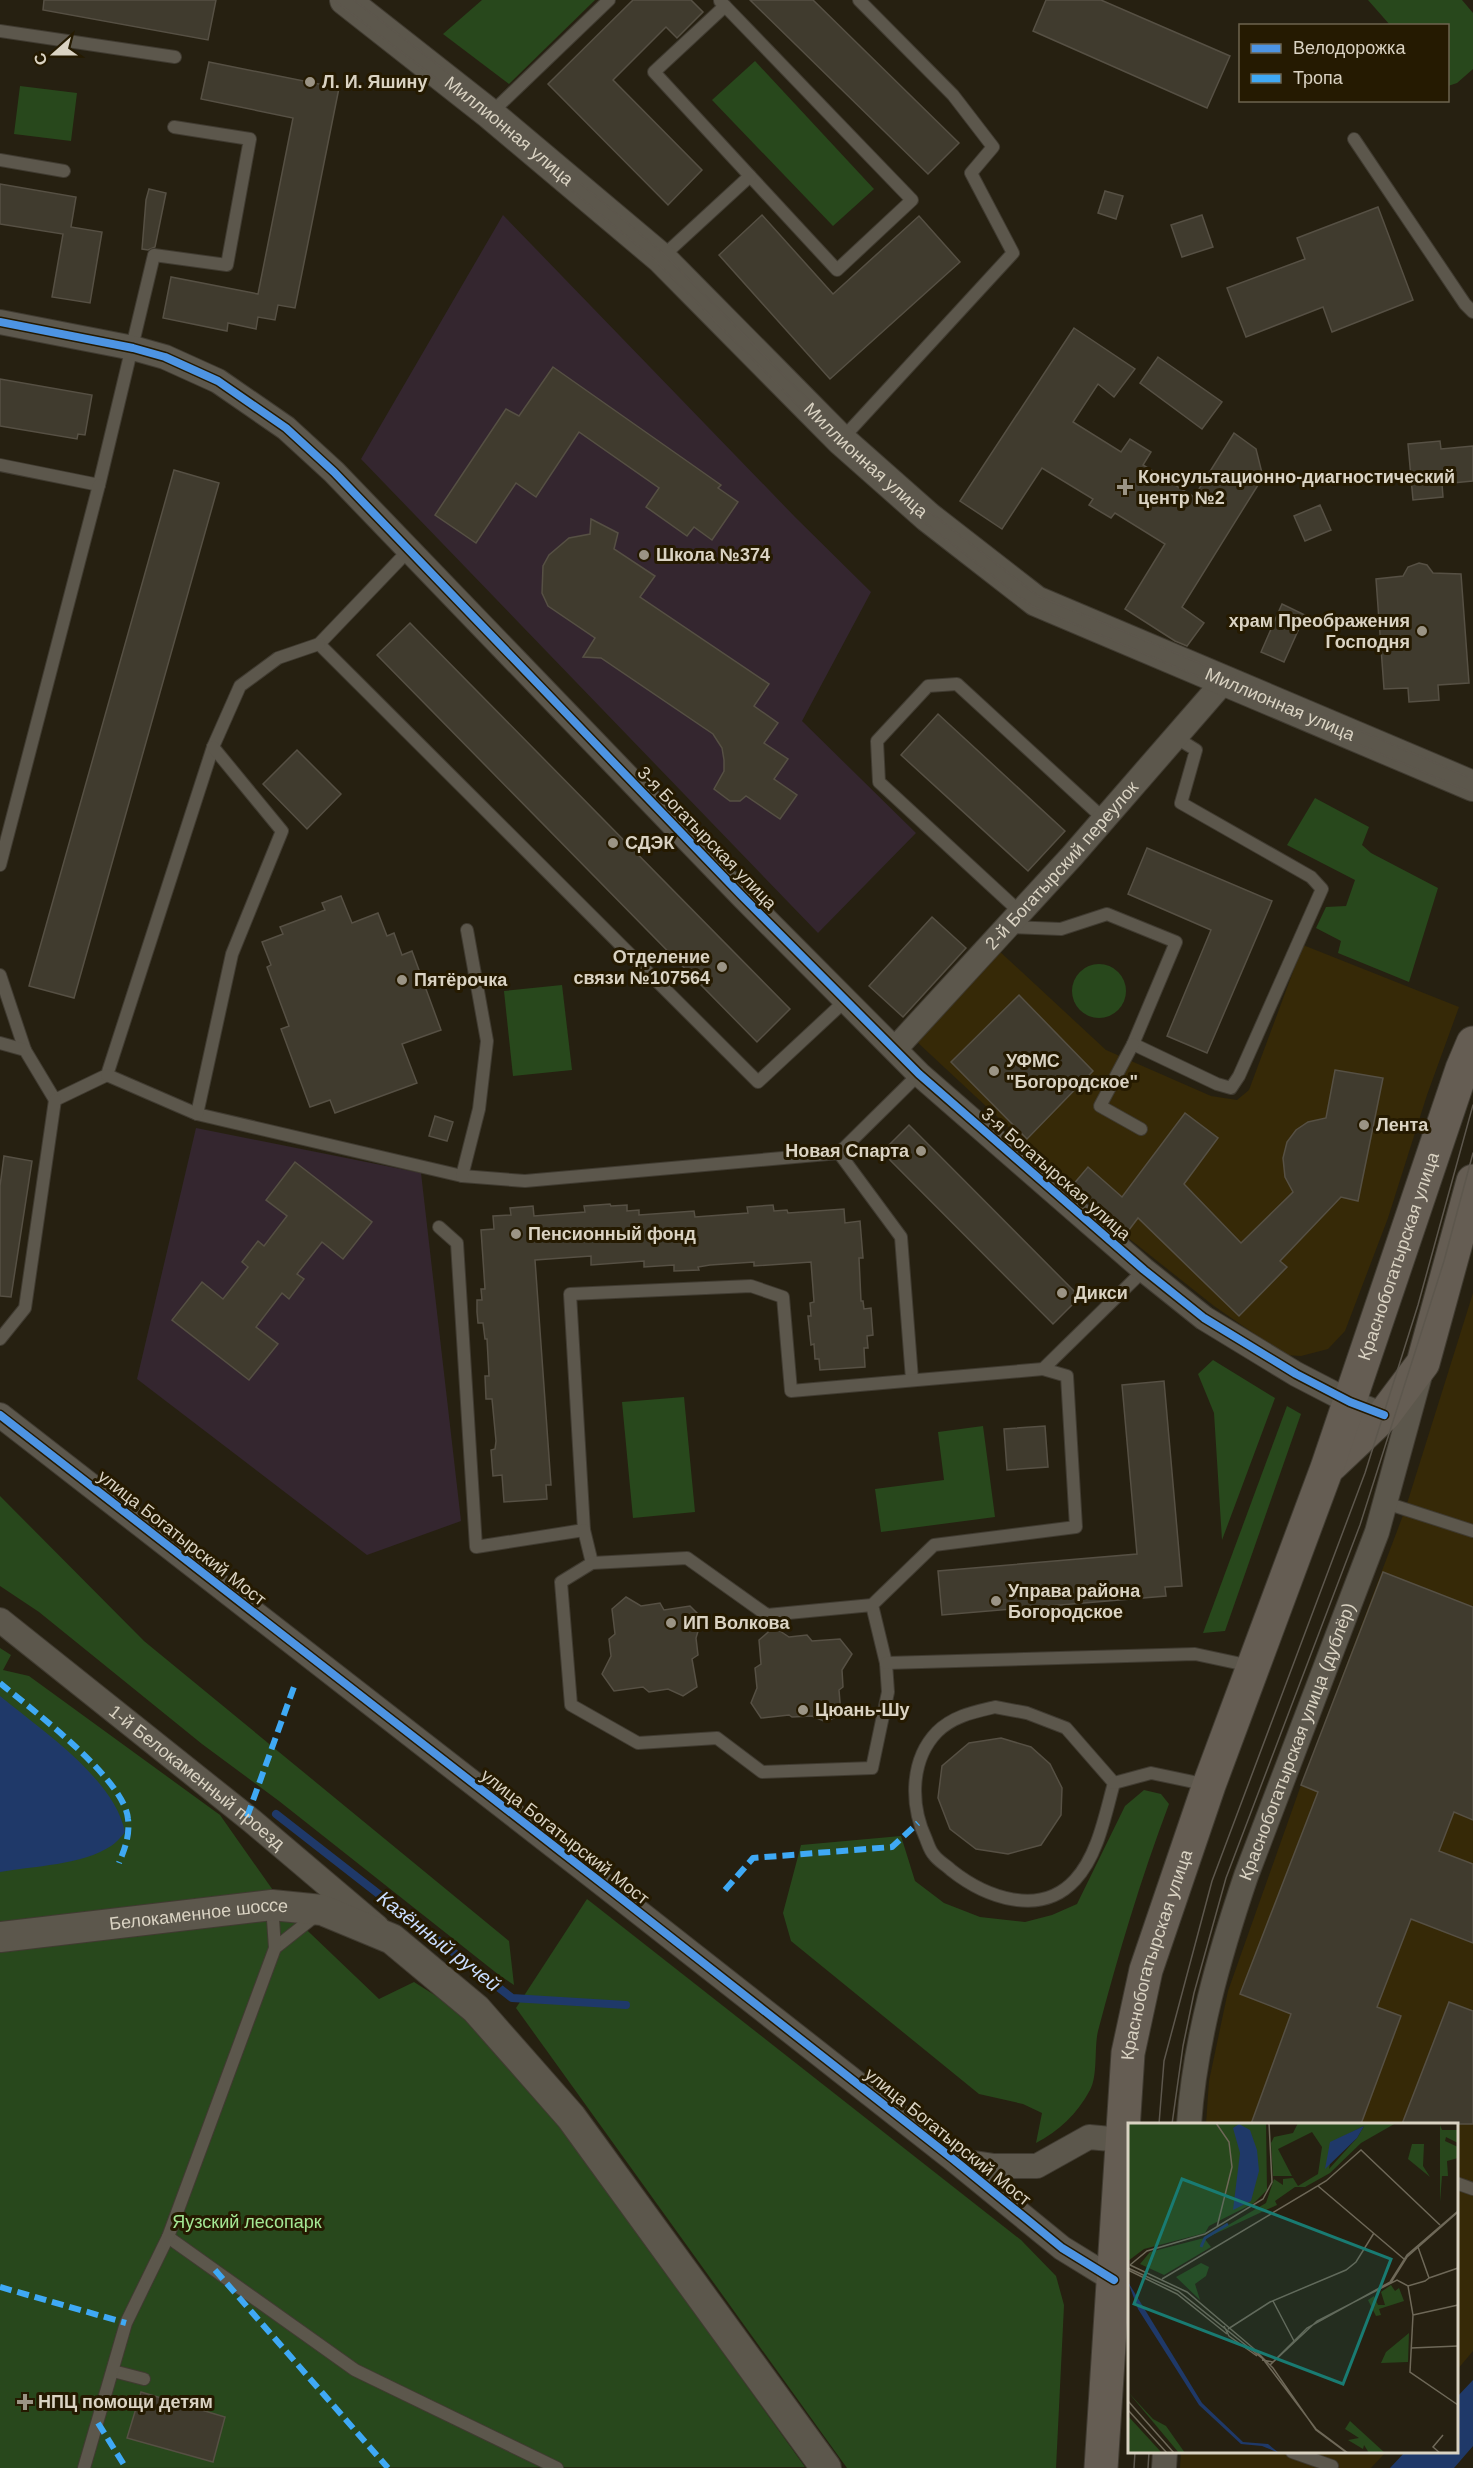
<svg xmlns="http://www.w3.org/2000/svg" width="1473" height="2468" viewBox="0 0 1473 2468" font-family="Arial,sans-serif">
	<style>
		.built { fill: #362907 }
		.education { fill: #34262f }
		.green { fill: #28481c }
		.water { fill: #1f3969 }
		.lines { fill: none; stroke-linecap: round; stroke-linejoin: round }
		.stream { stroke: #1f3969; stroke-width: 8 }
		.building { fill: #403b2e; stroke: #565044; stroke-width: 1.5 }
		.service-casing { stroke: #403b31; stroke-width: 14 }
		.minor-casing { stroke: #403b31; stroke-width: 26 }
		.tertiary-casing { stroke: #403b31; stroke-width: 32 }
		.secondary-casing { stroke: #403b31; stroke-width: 35 }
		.service { stroke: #5c574c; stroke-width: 12 }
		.minor { stroke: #5c574c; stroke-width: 24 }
		.tertiary { stroke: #5c574c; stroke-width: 30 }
		.secondary { stroke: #655d53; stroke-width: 33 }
		.tram { stroke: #5d574d; stroke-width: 1.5 }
		.quiet { stroke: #3fa9f5; stroke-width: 6; stroke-dasharray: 12 6; stroke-linecap: butt }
		.cycleway-casing { stroke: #251a01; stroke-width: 11 }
		.cycleway { stroke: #4d94e3; stroke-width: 8 }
		.poi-dot { fill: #9b9485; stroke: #251a01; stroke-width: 2 }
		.labels { text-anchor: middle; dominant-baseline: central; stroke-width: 6; stroke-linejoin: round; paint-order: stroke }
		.poi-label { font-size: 18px; font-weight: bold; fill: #dad3c3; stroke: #251a01; text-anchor: start }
		.street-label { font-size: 18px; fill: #dad3c3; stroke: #251a01 }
		.park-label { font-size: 18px; fill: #a4e794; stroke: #251a01 }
		.water-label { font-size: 20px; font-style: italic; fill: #c9ddff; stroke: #251a01 }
		.inset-river { fill: none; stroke: #1f3969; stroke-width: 3 }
		.inset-road { fill: none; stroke: #6e6858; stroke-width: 1.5 }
		.view { fill: #197b72; fill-opacity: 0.15; stroke: #197b72; stroke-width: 3 }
		.inset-edge { fill: none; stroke: #dad3c3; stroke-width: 3 }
	</style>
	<rect width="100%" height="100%" fill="#262011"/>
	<!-- built -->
	<g class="built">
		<path d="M1303 945 1459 1007 1427 1095 1388 1218 1345 1331 1328 1349 1301 1356 1285 1355 1214 1306 1122 1233 916 1041 996 948 1106 1050 1211 1096 1237 1100 1249 1090Z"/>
		<path d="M1473 1293V2351L1457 2370 1456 2124H1206L1209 2081 1228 1991 1301 1785 1405 1510Z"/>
		<path d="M1181 2452H1386L1371 2468H1180Z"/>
	</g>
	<!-- education -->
	<g class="education">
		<path d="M503 215 795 517 871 592 802 721 916 833 818 933 361 459Z"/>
		<path d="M196 1128 421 1173 461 1521 367 1555 137 1379Z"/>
	</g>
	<!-- green -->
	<g class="green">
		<path d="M482 0H595L509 84 443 34Z"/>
		<path d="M1368 0H1462L1473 13V69L1457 83 1448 86V26L1390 25Z"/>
		<path d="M755 61 874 189 833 226 712 100Z"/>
		<path d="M20 86 77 93 71 141 14 134Z"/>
		<path d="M1315 798 1369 827 1362 845 1371 853 1438 888 1409 982 1338 953 1341 941 1316 928 1326 907 1346 906 1355 880 1287 845Z"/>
		<circle cx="1099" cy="991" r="27"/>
		<path d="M562 985 572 1070 513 1076 504 991Z"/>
		<path d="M1213 1360 1275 1398 1222 1540 1214 1413 1198 1374Z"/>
		<path d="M684 1397 695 1512 633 1518 622 1402Z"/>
		<path d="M1287 1406 1301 1414 1225 1631 1203 1633Z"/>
		<path d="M983 1426 995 1517 881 1532 875 1489 944 1480 938 1432Z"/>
		<path d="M0 1496 144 1641 509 1941 514 1985 499 1975 279 1801 202 1744 39 1612 0 1586Z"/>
		<path d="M0 1648 11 1655 3 1670 29 1676 220 1815 289 1913 379 1999 414 1982 471 2018 567 2135 805 2467 0 2468Z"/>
		<path d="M1144 1790 1161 1794 1169 1804C1141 1878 1118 1955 1098 2031 1094 2048 1098 2076 1090 2090 1077 2114 1059 2131 1036 2143L1042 2113 1023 2104 979 2094 791 1941 783 1913 801 1845 901 1836 915 1881 944 1903 980 1917 1025 1922 1052 1915 1077 1904 1125 1806Z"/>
		<path d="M587 1899 1021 2240 1056 2276 1064 2305 1056 2468H847L516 2008Z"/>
	</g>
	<!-- water -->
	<g class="water">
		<path d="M0 1696C41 1730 114 1778 125 1832 121 1837 116 1843 111 1846 83 1865 33 1866 0 1872Z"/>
		<path d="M1473 2380V2446L1454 2468H1390L1405 2452H1456L1457 2397Z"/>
	</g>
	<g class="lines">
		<!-- stream -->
		<path class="stream" d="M276 1814 512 1998 626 2005"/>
	</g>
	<!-- building -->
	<g class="building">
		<path d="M44 0H216L208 40 43 10Z"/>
		<path d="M633 0H691L703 12 677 38 666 27 613 80 702 170 668 205 548 84Z"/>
		<path d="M750 0H813L959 143 928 174Z"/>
		<path d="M1046 0H1101L1230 56 1207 108 1033 31Z"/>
		<path d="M209 62 339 88 295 308 278 305 275 320 258 317 256 329 228 323 227 331 163 318 171 277 258 294 293 118 201 99Z"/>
		<path d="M0 184 76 197 71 227 102 232 90 303 52 297 63 234 0 224Z"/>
		<path d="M149 189 166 193 155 247 148 250 142 249 146 200Z"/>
		<path d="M1105 191 1123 196 1116 219 1098 213Z"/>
		<path d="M1378 207 1413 300 1332 332 1323 307 1246 337 1227 288 1305 259 1297 238Z"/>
		<path d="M762 215 833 294 919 216 960 262 830 379 719 255Z"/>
		<path d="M1202 215 1213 247 1182 257 1171 225Z"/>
		<path d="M1074 328 1135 369 1114 397 1098 384 1073 422 1121 452 1130 439 1151 452 1143 465 1194 497 1234 433 1256 449 1263 477 1182 607 1204 623 1187 646 1175 641 1125 609 1165 544 1115 513 1111 518 1089 505 1093 499 1042 468 1002 529 960 501Z"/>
		<path d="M1158 357 1222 402 1202 429 1140 383Z"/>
		<path d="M553 367 721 485 718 488 738 502 712 540 694 527 687 536 646 507 659 488 579 432 536 497 516 483 476 543 435 515 506 409 519 416Z"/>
		<path d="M0 379 92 395 85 435 78 434 77 439 0 426Z"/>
		<path d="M1440 441 1441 449 1473 446V481L1442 484 1443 497 1413 500 1408 444Z"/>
		<path d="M174 470 219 483 74 998 29 986Z"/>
		<path d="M1320 505 1331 530 1305 541 1294 516Z"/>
		<path d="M591 519 618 533 614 549 655 576 640 597 769 684 754 706 778 723 764 743 788 759 774 779 797 795 780 819 746 796 740 801H730L714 789 724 771V760L722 748 713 734 601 658 583 657 595 638 548 606 542 593 543 566 549 555 569 538 590 534Z"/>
		<path d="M1419 563 1427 565 1433 573 1461 574 1469 683 1438 685 1439 700 1409 702 1408 688 1384 689 1376 579 1403 576 1408 567Z"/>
		<path d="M1282 604 1305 615 1284 662 1261 652Z"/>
		<path d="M410 623 790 1009 757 1042 377 655Z"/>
		<path d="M938 714 1065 831 1028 871 901 755Z"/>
		<path d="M297 750 341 794 307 829 263 784Z"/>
		<path d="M1147 848 1272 901 1207 1053 1167 1036 1211 930 1128 894Z"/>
		<path d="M341 896 352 923 378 913 387 936 394 933 402 955 412 951 441 1030 402 1044 417 1083 335 1113 330 1100 310 1107 281 1029 289 1026 267 967 271 965 262 942 283 934 280 927 325 910 322 903Z"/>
		<path d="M932 917 966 948 903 1017 869 986Z"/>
		<path d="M1019 995 1093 1071 1027 1139 951 1062Z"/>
		<path d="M1335 1070 1383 1078 1358 1201 1341 1197 1280 1261 1287 1267 1239 1316 1138 1218 1129 1230 1072 1186 1088 1167 1122 1197 1185 1113 1218 1138 1184 1184 1241 1243 1293 1192 1285 1177 1283 1158 1287 1142 1296 1130 1308 1122 1326 1118Z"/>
		<path d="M435 1116 453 1122 447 1141 429 1136Z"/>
		<path d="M909 1125 1080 1297 1053 1324 882 1152Z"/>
		<path d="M4 1156 32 1161 11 1297 0 1296V1186Z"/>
		<path d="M295 1162 372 1222 343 1259 322 1242 297 1274 304 1279 289 1299 282 1293 256 1327 278 1344 249 1380 172 1320 202 1282 223 1299 248 1267 242 1262 258 1241 264 1246 287 1216 266 1200Z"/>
		<path d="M610 1204 611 1206 627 1205V1211L639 1210V1215L694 1211 695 1217 748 1213 747 1207 773 1205 774 1211 787 1210 788 1213 844 1209 845 1223 860 1221 863 1258H859L861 1301H863L864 1309 871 1308 873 1335 867 1336 868 1348H864L865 1367 820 1370 819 1359H815L814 1344 811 1345 808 1316H811L810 1303 814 1302 811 1262 754 1266V1262L710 1265 698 1267 699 1270 674 1271V1265L644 1267V1261L591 1265V1256L535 1260 551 1485H546L547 1499 504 1502 502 1475 493 1476 491 1450 495 1449 496 1441 492 1399H486L485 1376H489L487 1339H485L483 1323H478L477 1312V1300H482L481 1289H485L481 1230 494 1229 493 1216 511 1215 510 1208 533 1206 534 1216 585 1212 584 1206Z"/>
		<path d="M1164 1381 1182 1586 1165 1587 1166 1596 942 1615 938 1571 1137 1554 1122 1385Z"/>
		<path d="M1045 1426 1048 1467 1007 1470 1004 1429Z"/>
		<path d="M1383 1572 1473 1607V1820L1454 1812 1439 1851 1473 1864V1943L1411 1919 1377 2007 1401 2016 1361 2124H1251L1291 2014 1240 1994 1318 1792 1301 1785Z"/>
		<path d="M626 1597 641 1606 660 1603 664 1610 690 1606 702 1618 696 1638 698 1655 692 1659 697 1687 683 1696 668 1689 649 1692 643 1687 614 1691 602 1674 611 1656 609 1639 615 1634 612 1609Z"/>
		<path d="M774 1627 789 1637 807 1635 812 1641 840 1639 852 1654 842 1670 843 1687 839 1690 841 1714 826 1722 812 1716 792 1717 789 1715 761 1718 751 1703 757 1688 755 1668 761 1664 759 1640Z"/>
		<path d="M1001 1738 1031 1747 1050 1764 1062 1788 1061 1815 1041 1845 1008 1854 976 1849 950 1829 938 1798 942 1766 969 1743Z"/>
		<path d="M1449 2002 1473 2011V2124H1402Z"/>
		<path d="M141 2392 225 2417 213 2462 127 2438Z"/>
	</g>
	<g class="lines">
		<defs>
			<g id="service">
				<path d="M725 6 912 200 837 270 750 176"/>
				<path d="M0 31 175 57"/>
				<path d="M491 113 609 0"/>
				<path d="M1354 139 1465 304 1473 312"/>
				<path d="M0 160 64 171"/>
				<path d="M662 257 750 176 654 72 725 6 720 1"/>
				<path d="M841 440 1013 253 971 173 993 147 953 95 859 0"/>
				<path d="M0 465 99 485 154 255 227 265 250 139 174 127"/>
				<path d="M408 551 319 644 758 1082 845 1001"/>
				<path d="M0 865 99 485"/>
				<path d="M1020 912 879 782 877 741 928 686 957 684 1104 819"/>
				<path d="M1007 927 1061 929 1107 914 1176 942 1133 1044 1217 1084 1231 1088 1239 1076 1322 889 1311 877 1181 803 1196 750 1175 737"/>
				<path d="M0 975 25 1050"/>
				<path d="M0 1043 25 1050 55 1100 107 1075 213 747 240 686 278 658 319 644"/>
				<path d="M1133 1044 1100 1106 1141 1129"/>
				<path d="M107 1075 197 1114 462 1176 525 1181 839 1153 919 1074"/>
				<path d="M197 1114 232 954 282 831 213 747"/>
				<path d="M839 1153 901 1237 912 1379"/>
				<path d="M462 1176 479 1109 487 1041 467 930"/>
				<path d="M439 1227 457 1243 476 1547 584 1530 570 1294 751 1286 783 1297 791 1391 1043 1369"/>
				<path d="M0 1339 25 1308 55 1100"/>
				<path d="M1386 1503 1473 1531"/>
				<path d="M584 1530 592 1563"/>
				<path d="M872 1605 886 1663 888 1692 872 1768 762 1772 717 1738 638 1743 571 1705 561 1582 592 1563 687 1558 767 1615 872 1605 934 1545 1076 1527 1067 1376 1043 1369 1144 1270"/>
				<path d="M886 1663 1195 1654 1251 1666"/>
				<path d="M995 1707 1027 1713 1066 1728 1114 1783C1105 1815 1098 1855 1075 1880 1040 1918 985 1897 951 1870 946 1865 938 1861 934 1855 930 1851 928 1844 926 1839 910 1805 910 1760 937 1732 953 1716 974 1712 995 1707Z"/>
				<path d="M1114 1783 1151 1773 1208 1785"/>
				<path d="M275 1948 319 1913"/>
				<path d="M1456 2183 1473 2189"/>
				<path d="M168 2237 355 2370 557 2468"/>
				<path d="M113 2371 144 2379"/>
				<path d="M1292 2452 1332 2466"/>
				<path d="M84 2468 126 2323 168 2237 275 1948 272 1905"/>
			</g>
			<g id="minor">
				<path d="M0 322 133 348 165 357 218 381 286 428 334 472 743 897 919 1074 1144 1270 1204 1318 1296 1374 1350 1402 1384 1415"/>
				<path id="s1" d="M895 1049 1072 856 1225 680"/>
				<path d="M0 1415 622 1899 953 2159 1062 2248 1114 2280"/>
				<path id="s2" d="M0 1620 252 1821 377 1927"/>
				<path id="s3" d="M1189 2124C1195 2040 1219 1956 1246 1876L1377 1532 1420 1375"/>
				<path d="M955 2160 994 2166H1037L1089 2137 1122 2140"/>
				<path d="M1164 2468 1165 2452"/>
			</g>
			<g id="tertiary">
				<path id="s4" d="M345 0 490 114 661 258 841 440 928 517 1036 601 1473 786"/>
				<path id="s5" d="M0 1937 272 1905 322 1910 392 1939 476 2009 571 2117 826 2468"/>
			</g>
			<g id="secondary">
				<path d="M1331 1465 1384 1415 1423 1363 1473 1181"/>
				<path id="s6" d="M1101 2468 1128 2053 1146 1970 1209 1785 1327 1468 1462 1069 1473 1043"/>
			</g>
		</defs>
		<!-- service casing -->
		<use href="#service" class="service-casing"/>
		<!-- minor casing -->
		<use href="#minor" class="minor-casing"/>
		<!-- tertiary casing -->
		<use href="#tertiary" class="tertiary-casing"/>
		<!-- secondary casing -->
		<use href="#secondary" class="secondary-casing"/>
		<!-- service -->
		<use href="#service" class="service"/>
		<!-- minor -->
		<use href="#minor" class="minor"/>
		<!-- tertiary -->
		<use href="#tertiary" class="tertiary"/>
		<!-- secondary -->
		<use href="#secondary" class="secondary"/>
		<!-- tram -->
		<g class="tram">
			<path d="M334 0 464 100 656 261 834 442 924 522 1032 606 1473 793"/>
			<path d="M354 0 468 88 664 254 841 433 931 513 1038 596 1258 687 1473 779"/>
			<path d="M1159 2124 1164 2061 1212 1881 1365 1473 1418 1305 1473 1105"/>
			<path d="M1172 2124 1183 2046 1194 1993 1226 1878 1360 1525 1444 1261 1473 1153"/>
			<path d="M1134 2468 1135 2452"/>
			<path d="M1148 2468 1149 2452"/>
		</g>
		<!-- quiet -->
		<g class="quiet">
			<path d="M0 1683C31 1709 125 1779 128 1819 130 1835 125 1848 119 1863"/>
			<path d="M247 1817 295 1684"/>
			<path d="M725 1890 753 1858 892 1847 918 1823"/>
			<path d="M215 2270 388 2468"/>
			<path d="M0 2287 126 2323"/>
			<path d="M98 2423 126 2468"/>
		</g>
		<defs>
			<g id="cycleway">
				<path d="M0 322 133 348 165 357 218 381 286 428 334 472 743 897 919 1074 1144 1270 1204 1318 1296 1374 1350 1402 1384 1415"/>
				<path d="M0 1415 622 1899 953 2159 1062 2248 1114 2280"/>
			</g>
		</defs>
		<!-- cycleway casing -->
		<use href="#cycleway" class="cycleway-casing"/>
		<!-- cycleway -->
		<use href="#cycleway" class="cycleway"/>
	</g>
	<!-- markers -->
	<g class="poi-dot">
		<circle cx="310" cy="82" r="6"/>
		<path d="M1122 478h6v6h6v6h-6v6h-6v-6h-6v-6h6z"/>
		<circle cx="644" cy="555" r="6"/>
		<circle cx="1422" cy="631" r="6"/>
		<circle cx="613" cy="843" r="6"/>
		<circle cx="722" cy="967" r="6"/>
		<circle cx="402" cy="980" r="6"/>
		<circle cx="994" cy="1071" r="6"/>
		<circle cx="1364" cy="1125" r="6"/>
		<circle cx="921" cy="1151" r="6"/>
		<circle cx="516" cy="1234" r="6"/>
		<circle cx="1062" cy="1293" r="6"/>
		<circle cx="996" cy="1601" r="6"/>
		<circle cx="671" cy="1623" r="6"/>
		<circle cx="803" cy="1710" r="6"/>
		<path d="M22 2393h6v6h6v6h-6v6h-6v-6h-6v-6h6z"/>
	</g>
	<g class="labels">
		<!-- poi labels -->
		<g class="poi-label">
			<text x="322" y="82">Л. И. Яшину</text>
			<text x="1138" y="477">Консультационно-диагностический<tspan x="1138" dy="21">центр №2</tspan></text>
			<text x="656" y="555">Школа №374</text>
			<text x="1410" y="621" text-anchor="end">храм Преображения<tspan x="1410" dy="21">Господня</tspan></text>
			<text x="625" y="843">СДЭК</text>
			<text x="710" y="957" text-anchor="end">Отделение<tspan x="710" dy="21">связи №107564</tspan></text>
			<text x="414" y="980">Пятёрочка</text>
			<text x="1006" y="1061">УФМС<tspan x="1006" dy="21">"Богородское"</tspan></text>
			<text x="1376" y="1125">Лента</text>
			<text x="909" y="1151" text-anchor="end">Новая Спарта</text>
			<text x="528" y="1234">Пенсионный фонд</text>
			<text x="1074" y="1293">Дикси</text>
			<text x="1008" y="1591">Управа района<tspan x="1008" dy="21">Богородское</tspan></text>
			<text x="683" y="1623">ИП Волкова</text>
			<text x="815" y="1710">Цюань-Шу</text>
			<text x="38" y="2402">НПЦ помощи детям</text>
		</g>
		<!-- street labels -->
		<g class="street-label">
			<text stroke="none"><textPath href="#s4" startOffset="210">Миллионная улица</textPath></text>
			<text stroke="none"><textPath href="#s4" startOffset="696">Миллионная улица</textPath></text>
			<text stroke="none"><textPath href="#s4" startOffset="1182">Миллионная улица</textPath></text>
			<text transform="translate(707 838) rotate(46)">3-я Богатырская улица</text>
			<text stroke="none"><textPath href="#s1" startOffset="248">2-й Богатырский переулок</textPath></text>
			<text transform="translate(1056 1174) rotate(41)">3-я Богатырская улица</text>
			<text stroke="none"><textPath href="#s6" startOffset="1258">Краснобогатырская улица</textPath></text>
			<text transform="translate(182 1538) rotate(38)">улица Богатырский Мост</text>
			<text stroke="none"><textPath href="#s3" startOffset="399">Краснобогатырская улица (дублёр)</textPath></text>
			<text stroke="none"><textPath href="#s2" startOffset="252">1-й Белокаменный проезд</textPath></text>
			<text transform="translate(565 1837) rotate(38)">улица Богатырский Мост</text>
			<text stroke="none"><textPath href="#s5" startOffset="200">Белокаменное шоссе</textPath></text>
			<text stroke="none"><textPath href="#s6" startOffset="518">Краснобогатырская улица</textPath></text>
			<text transform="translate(948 2137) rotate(39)">улица Богатырский Мост</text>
		</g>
		<!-- park labels -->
		<g class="park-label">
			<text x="247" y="2222">Яузский лесопарк</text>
		</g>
		<!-- water labels -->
		<g class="water-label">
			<text transform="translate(439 1941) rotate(38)">Казённый ручей</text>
		</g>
	</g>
	<!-- overview -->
	<g transform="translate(1128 2123)">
		<rect width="330" height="330" fill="#262011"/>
		<path d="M0 0H138L139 67 126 80 81 103 77 110 16 126 0 138ZM170 0H268L233 20 202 50 177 64H167L147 78 149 82 78 115 138 80 146 56 155 62V56L165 55 170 63 190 51 194 24 184 9 150 26 164 53H145L143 20 146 14 165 10ZM236 3 229 15 201 46 206 18ZM312 2 314 7H330V20L318 14 317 18 330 24V35L319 38 320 53H314L312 79ZM284 21H296L295 43 302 54 280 36ZM76 115 83 124 36 152 12 141 22 129ZM73 140 81 144 78 153 67 161 72 177 48 154ZM263 162 267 168 271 165 276 178 251 186 253 192 248 193 240 177 246 173 250 182H257L253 169ZM281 210 280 239 253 240 258 229ZM0 269 25 296 38 303 57 330H51ZM0 293 34 330H0ZM222 298 257 330H241L236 322 235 326 220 317 231 315 217 306Z" fill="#28481c" fill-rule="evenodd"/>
		<path d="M111 1 122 7 129 27 131 48 123 78 105 87 112 30 105 5ZM236 3 229 15 197 46 202 19ZM0 159 74 280 115 319 140 321 151 330 134 323 113 321 71 282 10 186Z" fill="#1f3969"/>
		<path class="inset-river" d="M73 124 77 115 100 101"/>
		<path class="inset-road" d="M88 0 101 19 104 44 89 104M190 63 276 136M2 142 19 128 77 111 135 76 144 59 141 0M2 142 59 169 125 225 145 245 188 307 219 330M0 145 50 168 135 236 188 306 220 330M0 147 49 171 99 211M301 155 330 145M34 156 198 58 233 27 312 102M262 159 279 132 330 88M280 163 285 192 282 249 330 282M145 178 166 218M285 192 330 182M96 203 101 213 129 233M100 206 142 179 218 147 228 139 246 110M283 225 330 223M134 237 145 239 179 205 264 158 279 134 330 89M142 242 189 198 269 157 280 163 297 158 301 155 290 124M0 278 46 330M0 287 39 330M312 330 305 324 315 312"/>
		<path class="view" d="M54 56 263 136 215 261 6 181Z"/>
		<rect width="330" height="330" class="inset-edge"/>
	</g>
	<!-- legend -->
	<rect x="1239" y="24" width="210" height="78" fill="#251a01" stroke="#6d644f" stroke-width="1.5"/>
	<rect x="1251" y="44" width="30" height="9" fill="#4d94e3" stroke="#6d644f" stroke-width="1.5"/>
	<text x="1293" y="54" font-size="18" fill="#dad3c3">Велодорожка</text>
	<rect x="1251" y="74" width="30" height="9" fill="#3fa9f5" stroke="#6d644f" stroke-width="1.5"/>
	<text x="1293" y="84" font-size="18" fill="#dad3c3">Тропа</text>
	<!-- north arrow -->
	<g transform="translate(54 54) rotate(249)" stroke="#251a01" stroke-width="4.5" paint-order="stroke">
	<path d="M0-4.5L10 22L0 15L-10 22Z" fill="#dad3c3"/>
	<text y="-9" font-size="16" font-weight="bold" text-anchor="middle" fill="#dad3c3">С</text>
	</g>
</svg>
